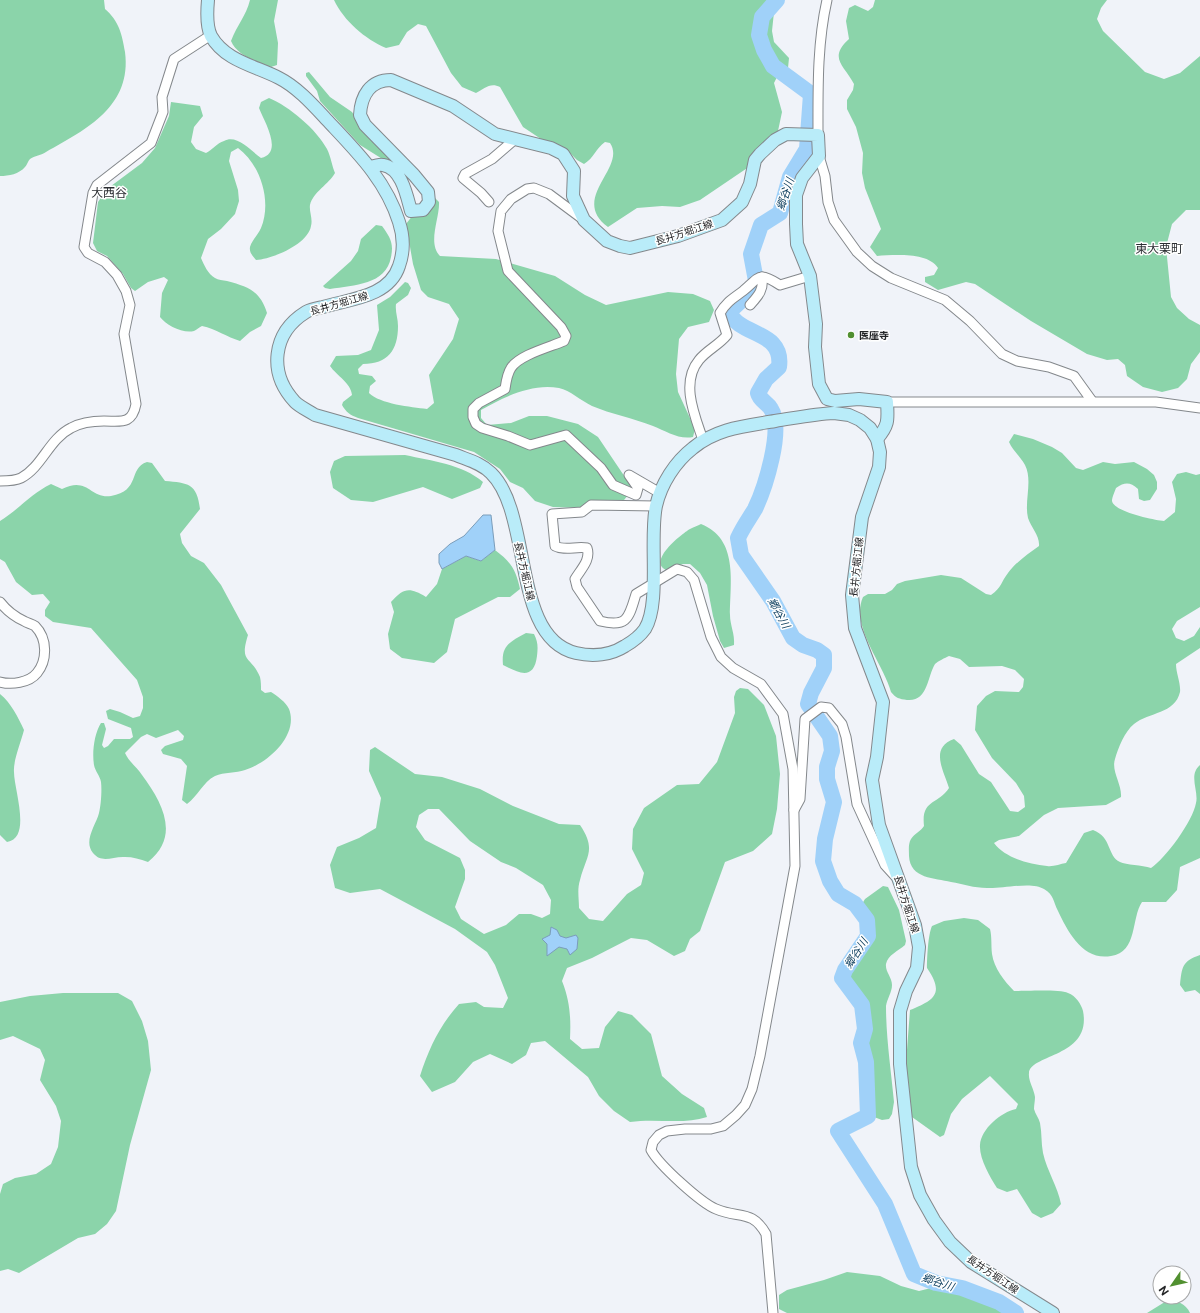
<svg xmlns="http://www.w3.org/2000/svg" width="1200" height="1313" viewBox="0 0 1200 1313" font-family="'Public Sans','Noto Sans JP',sans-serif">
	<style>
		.forest { fill: #8bd4aa; fill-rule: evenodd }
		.water { fill: #a0d1f9; stroke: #7b9dba }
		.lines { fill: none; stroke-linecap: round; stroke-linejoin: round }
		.river { stroke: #a0d1f9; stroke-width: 16 }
		.minor-casing { stroke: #84888c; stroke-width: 11 }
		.secondary-casing { stroke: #84888c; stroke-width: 14 }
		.minor { stroke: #fff; stroke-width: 9 }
		.secondary { stroke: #b9ecf9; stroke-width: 12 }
		.poi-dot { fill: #519030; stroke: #fff; stroke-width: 1.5 }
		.labels { text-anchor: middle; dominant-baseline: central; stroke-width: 3; stroke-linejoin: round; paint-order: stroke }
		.street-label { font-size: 10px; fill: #242527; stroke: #fff }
		.poi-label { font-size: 10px; font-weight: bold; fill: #242527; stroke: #fff; text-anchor: start }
		.water-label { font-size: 11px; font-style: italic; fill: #0d3e5e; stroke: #fff }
		.quarter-label { font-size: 12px; fill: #2b2e32; stroke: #fff }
	</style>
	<rect width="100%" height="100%" fill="#f0f3f9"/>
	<!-- forest -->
	<g class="forest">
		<path d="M0 0H104L105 9C119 21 122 34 125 52 132 106 87 129 46 152 42 155 34 156 30 159 28 161 27 165 25 167 19 174 9 176 0 176Z"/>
		<path d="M250 0H278L274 21 278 43 277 65 271 67C257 61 237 56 231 41 237 25 246 16 250 0Z"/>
		<path d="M334 0H771L774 12 772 31 774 42 789 58 788 68 777 77 774 83 782 112 778 131 762 158 700 200 680 207 662 206 637 208 608 227C569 198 627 168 610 143L605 142C596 148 594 158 584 164L577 160 566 149 541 139 523 127 500 87C490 82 484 89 476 93L462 87 451 73 426 26 418 24 407 32 399 45 386 48C365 39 344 21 334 0Z"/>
		<path d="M875 0H1107L1101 8 1097 19 1103 31 1145 72 1164 79 1180 73 1200 56V210H1186L1172 224 1166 247 1171 297 1177 308 1189 319 1200 325V352L1191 364 1187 379 1178 388 1162 392 1143 387 1127 376 1125 365 1118 359 1107 360 1087 354 1031 321 975 284 966 282 938 290 925 282V277L934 275 938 268C928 252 894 255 877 256L870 247 881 229 865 188 862 173 863 153 856 127 847 109V100L853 90 854 84C844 65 828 58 849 39L846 21 849 8 855 5 868 11 873 7Z"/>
		<path d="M309 72 330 97 352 112 362 127 405 172 406 176H402L384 160 360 145 320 101 317 91 306 76V73Z"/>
		<path d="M269 98C289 106 317 130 327 149 331 157 332 166 335 173 329 184 313 192 310 205 309 211 313 219 311 226 308 244 273 259 256 260 253 256 249 253 250 247 252 240 258 235 261 228 272 202 261 165 238 148L231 152 229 161 238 190 239 201 235 214 221 229 208 239 201 258C204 265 208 274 215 278 218 280 223 280 227 281 249 287 260 291 267 313L261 326 250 332 240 341C227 337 216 329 202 326 200 327 196 330 194 331 183 334 166 325 160 317L162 293 168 280 164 277 148 282 135 291 131 288 123 274 107 256 97 251 93 243 98 202 107 189 142 163 155 148 169 116 171 102 200 106 203 116 194 127 191 142 196 149 206 153C212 150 217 143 224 141 237 134 251 151 261 158 284 153 264 121 259 108L261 102Z"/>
		<path d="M435 198 439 202C440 218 427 243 440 256L496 259 555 276 585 295 606 305 668 292 693 294 710 301 714 310 709 322 688 327 679 339 676 374 678 392 695 429 693 437C679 440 666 431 653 426 633 418 611 414 592 406 581 401 570 390 559 388 532 383 504 397 481 410V418L487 425 511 423 529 416H547L578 424 598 437 633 489 624 500 593 501 581 508 553 507 535 501 523 488 510 482 500 469 474 452 358 418C350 415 346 412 342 405L343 402 352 395C351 383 337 376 330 366L336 356 358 355 371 350 379 330 377 305 390 297 405 282 408 283 411 288 408 295 396 304C395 312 398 318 398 326 398 350 388 364 363 364L358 369 359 374 372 376 376 381 370 386 369 393C380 404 411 407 427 409L434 403 429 375 453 339 459 319 449 304 428 297 421 290 413 264 406 224 413 215Z"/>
		<path d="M376 225 382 226C390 237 394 243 391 257 386 285 354 285 330 289L325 288 323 286 351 261 358 251 361 239Z"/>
		<path d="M1014 434 1033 439 1052 447 1062 453 1076 468 1083 470 1103 462 1115 464 1134 462 1147 469 1154 475 1157 482V489L1150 500 1144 501 1139 499 1138 489C1130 482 1125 482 1116 488 1115 491 1112 497 1112 501 1114 512 1154 520 1164 521L1175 512 1176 499 1172 482 1177 474 1186 472 1196 475 1200 474V607L1177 621 1172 629 1176 638 1184 641 1194 636 1200 627V648L1176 664C1176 673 1181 684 1180 692 1175 714 1149 712 1134 724 1125 731 1118 748 1115 759 1111 771 1122 784 1121 797L1106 805 1058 808 1044 815 1019 836 999 840 994 843C1005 858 1029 864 1047 866 1053 867 1060 864 1066 863L1084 833 1093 830C1112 837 1107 856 1120 862 1126 865 1142 865 1151 868 1165 859 1193 821 1196 803 1199 791 1188 775 1200 765V858L1180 867 1177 890 1166 902H1142C1131 918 1138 952 1111 956 1083 961 1068 932 1058 911 1053 901 1054 895 1044 889 1032 881 1002 889 987 888 974 888 963 884 951 882 935 878 910 879 909 856 909 851 908 844 911 839 914 834 921 831 924 826 921 799 938 805 949 788 944 771 929 748 954 739L961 745 979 774 991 782 1010 811 1018 812 1025 807 1024 796 1016 783 992 758 975 730 977 706 986 696 995 691 1019 692 1023 687 1024 679 1015 670 1002 666 969 667 960 659 949 656C945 658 938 661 935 664 927 677 928 702 907 700 899 699 896 698 891 692 883 663 850 626 863 597L868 594H885L892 590 897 584 905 581 941 575 961 578 986 594 991 595C1002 587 1001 582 1008 573 1016 562 1028 554 1039 546 1040 536 1031 527 1028 518 1024 501 1033 481 1025 465 1020 456 1013 451 1009 442Z"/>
		<path d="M405 455C432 461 462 464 483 482L480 488 452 499 423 487 373 502 351 500 333 488 330 472 334 461 345 456Z"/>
		<path d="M147 462 152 463 165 481C188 483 197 483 200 509L180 534 182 543 191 556 204 563 221 585 248 635C239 664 251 655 260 677 261 681 261 686 261 690L265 693 271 692C277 696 286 702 289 709 299 735 268 763 245 770 236 773 224 772 215 776 203 782 198 796 187 804L182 800 187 766 181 759 163 754 161 750 165 746 183 740 184 736 178 730 156 738 147 734 141 737 125 753C129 762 137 767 142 775 162 802 181 836 148 862 140 859 133 857 125 857 113 856 102 864 93 853 83 841 96 825 99 813 101 805 102 790 101 782 100 776 95 771 94 765 92 753 94 734 101 723H104L106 729 102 745 104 748 108 746 114 739H130L133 737 131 728 108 719 106 711 110 709 120 712 133 718 140 716 143 708V697L137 680 91 628 53 622 45 616V610L50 602 43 594 32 595 16 582 5 562 0 559V521C18 510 32 493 51 484L62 489C88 476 90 499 111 496 141 491 128 468 147 462Z"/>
		<path d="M701 524C739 539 730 583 730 615 730 625 735 634 734 645L724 648 720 641 713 616 707 585 700 573 690 564H683L666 570C648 561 680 535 690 529 693 527 698 526 701 524Z"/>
		<path d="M495 550C511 562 516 570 520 589L510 597H498L455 619 447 652 434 663 402 658 390 649 388 634 394 612 391 602C404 588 409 587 426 597L437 584 442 569 466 556 481 561Z"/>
		<path d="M526 633 534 634C538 642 538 647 537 656 534 680 520 674 503 665 501 645 510 642 526 633Z"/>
		<path d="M740 688 748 689 764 705 776 736 780 774 777 809 772 834 753 851 725 862 700 931 690 939 685 951 674 956 647 940 631 938 592 958 567 968 562 981C570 1001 571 1018 570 1039L582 1049 599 1048 605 1027 618 1011 632 1015 651 1034 662 1076 682 1094 704 1108 707 1117C683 1125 656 1118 630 1122L614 1111 599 1096 588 1077 545 1041 531 1043 526 1055 512 1064 490 1054 473 1062 455 1082 432 1092 420 1076C429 1048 440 1025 459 1004L476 1002 484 1007 503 1008 508 998 495 965 487 952 455 929 380 889 350 893 335 888 330 865 337 847 359 838 376 828 381 798 369 771 370 750 375 747 415 774 442 777 480 789 513 806 559 824 580 825C597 850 586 856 580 880 577 889 579 899 579 908L589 919 603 921 627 894 641 885 644 873 632 849 633 829 644 808 677 785 699 784 717 762 735 713 734 697 736 691ZM428 809H439L470 841 501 862 516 868 543 885 551 900 550 914 542 918 531 914H519L506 925 484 934 461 919 455 907 465 879V870L460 858 425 840 416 827 419 815Z"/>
		<path d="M0 694C11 703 18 717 24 730 21 742 13 761 14 772 14 790 32 838 7 842L0 835Z"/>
		<path d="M883 886 888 887 899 910 906 941 905 945C898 951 888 955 886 964 885 972 892 977 892 985 892 992 887 999 886 1006 886 1038 891 1070 894 1102L892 1114 889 1119 882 1120 874 1117 870 1110 867 1061 863 1043 866 1029 864 1004 844 978 847 970 870 937 868 919 862 904 865 899Z"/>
		<path d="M964 918 978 920 990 929C992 937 991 945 992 954 994 968 1004 981 1014 991 1025 991 1060 989 1068 993 1076 996 1081 1004 1083 1011 1092 1057 1030 1054 1029 1073 1028 1081 1034 1089 1035 1097 1035 1101 1034 1105 1034 1109 1035 1114 1039 1118 1040 1123 1042 1133 1041 1143 1043 1153 1047 1171 1058 1187 1061 1204L1053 1213 1041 1218 1032 1213 1017 1189 1007 1192 997 1188C990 1177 979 1158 980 1145 981 1129 1001 1112 1016 1109L1018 1104 990 1076 962 1099 951 1114 944 1135 940 1137 912 1117 906 1063 910 1010C934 1000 945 994 927 968 927 958 928 935 932 926L944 921Z"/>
		<path d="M1200 955V994L1195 990 1185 992 1180 985C1182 967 1182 961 1200 955Z"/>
		<path d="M63 993H118L132 1001 142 1021 148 1041 151 1070 130 1145 116 1211 107 1224 95 1234 78 1238 19 1273 8 1269 0 1271V1194L3 1184 15 1178 36 1174 51 1164 58 1147 61 1121 56 1106 40 1080 45 1060 40 1049 13 1036 0 1040V1002L30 996Z"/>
		<path d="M847 1272 880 1276 901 1286 919 1291 931 1288 959 1293 996 1305 1009 1313H787L779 1309V1295L787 1290 824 1280Z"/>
		<path d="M1168 1300C1177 1300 1186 1304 1190 1313H1147Z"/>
	</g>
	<!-- water -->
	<g class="water">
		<path d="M483 515H491L495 550 481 561 466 556 442 569 439 563V554L450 544 464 536Z"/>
		<path d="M551 927 557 930 560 936 566 938 576 935 578 938 577 949 570 955 567 949 559 947 547 956V944L542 939 550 935Z"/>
	</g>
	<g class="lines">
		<!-- river -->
		<path class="river" d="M777 0 762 17 759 35 764 50 773 66 811 94 807 149 790 177 780 213 761 225 751 254 757 286 729 312C740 337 784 330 779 367L766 379 758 393C760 401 767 402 771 409 784 429 765 488 755 509 749 519 743 527 738 538L741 555 773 601 793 638 803 645 817 650 824 655V668L811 693 808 704 830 736 832 751 827 767V779L834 802 825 839 823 861 830 881 838 894 855 904 867 920 868 936 845 970 842 978 862 1005 865 1029 861 1043 866 1062 868 1116 838 1131 885 1204 914 1274 936 1283 962 1288 999 1302 1016 1313"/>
		<defs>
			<g id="minor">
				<path d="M818 135C818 90 817 44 827 0"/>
				<path d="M819 156 825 176 828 202 834 220 857 252 872 266 891 278 945 300 970 321 1002 354 1017 361 1049 367 1074 376 1092 401"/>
				<path d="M489 202 481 193 463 178 465 174 492 159 514 140"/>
				<path d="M584 220 549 194 534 188 527 189 511 199 501 211 498 231 508 271 561 327 566 336 564 341C550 347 519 355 511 368 507 374 506 382 505 389L479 403 473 409V417L476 424 482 428 508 436 530 445 566 435 601 468 613 485 636 495 638 488 629 475 660 493"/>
				<path d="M750 305C758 296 764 290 762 277"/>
				<path d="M887 402H1156L1200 408"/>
				<path d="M703 440C695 416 680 383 699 360 707 350 719 345 727 335L720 313C726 302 734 298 743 291 760 277 758 271 780 285L810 276"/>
				<path d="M0 481C7 481 15 481 21 478 42 467 49 439 71 428 80 423 93 421 104 421 121 421 132 425 136 404L124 334 130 305 126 291 117 275 105 262 88 253 84 247 93 193 97 185 151 143 163 112 162 97 174 59 211 35"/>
				<path d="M656 506 591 505 582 512 552 514 555 546C564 551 577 546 587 548 591 560 581 569 575 579L577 587 600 621C628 628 629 617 636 594L677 569 687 572 694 580 711 637 721 657 733 668 761 684 783 714 793 769 795 866 760 1056 752 1089 745 1105 736 1115 723 1126 711 1129H685L667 1131 659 1135 653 1142 651 1150C659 1165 701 1203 716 1209 739 1219 752 1209 766 1234L773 1313"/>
				<path d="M0 602C7 611 13 616 24 621 27 623 32 624 35 626 48 639 47 661 37 673 29 683 11 685 0 682"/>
				<path d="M794 810 800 799 805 719 821 707 829 708 842 724 846 737 857 804 885 865 895 876"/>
			</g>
			<g id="secondary">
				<path d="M208 0C207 11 206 26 211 36 225 61 256 66 279 78 297 87 313 105 327 120 356 151 386 180 399 222 404 237 404 252 399 266 389 297 350 299 323 307 318 308 311 309 306 312 272 333 268 373 295 402 300 407 309 411 315 415L456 455C468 460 481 463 491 473 533 514 511 638 576 653 593 657 611 655 625 646 632 642 640 636 645 629 661 603 649 539 656 506 661 484 675 462 693 448 717 428 746 426 775 421 795 418 814 414 834 413L849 415 860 420 870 428 877 439 880 452 879 467 862 517 852 595 855 628 883 702 877 757 872 780 879 825 915 925 919 947 917 968 906 991 900 1011V1064L911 1167 920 1195 934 1220 950 1242 971 1262 1053 1313"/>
				<path d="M371 167C374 166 380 164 383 165 402 168 407 197 411 211L423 210 429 202 428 192 414 175 365 125 360 115C361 96 370 80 391 80L453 106 495 134 551 148 563 154 574 171 573 196 584 220 607 241 620 246 630 248 678 236 722 220 742 202 750 184 755 160 760 154 775 140 786 134 818 135 819 156 802 178 796 195V224L797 244 810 276 816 324 815 347 819 384 827 399 835 401 859 399 887 402C888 420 889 425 877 439"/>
			</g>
		</defs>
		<!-- minor casing -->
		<use href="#minor" class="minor-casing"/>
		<!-- secondary casing -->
		<use href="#secondary" class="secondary-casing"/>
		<!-- minor -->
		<use href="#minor" class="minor"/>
		<!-- secondary -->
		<use href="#secondary" class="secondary"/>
	</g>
	<!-- markers -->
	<circle class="poi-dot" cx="851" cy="335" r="4"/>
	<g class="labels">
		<!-- street labels -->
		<g class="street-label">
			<text transform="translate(684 232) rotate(-18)">長井方堀江線</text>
			<text transform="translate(339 303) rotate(-16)">長井方堀江線</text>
			<text transform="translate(856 567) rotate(-84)">長井方堀江線</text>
			<text transform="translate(525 571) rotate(77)">長井方堀江線</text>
			<text transform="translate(907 904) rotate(72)">長井方堀江線</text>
			<text transform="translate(993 1274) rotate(34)">長井方堀江線</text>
		</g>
		<!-- poi labels -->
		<g class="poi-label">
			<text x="859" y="335">医座寺</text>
		</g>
		<!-- water labels -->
		<g class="water-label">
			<text transform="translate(785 194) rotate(-71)">郷谷川</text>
			<text transform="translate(779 613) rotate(61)">郷谷川</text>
			<text transform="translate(856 953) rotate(-57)">郷谷川</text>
			<text transform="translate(938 1282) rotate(18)">郷谷川</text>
		</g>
		<!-- quarter labels -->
		<g class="quarter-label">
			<text x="109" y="193">大西谷</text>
			<text x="1159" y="249">東大栗町</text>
		</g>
	</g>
	<!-- north arrow -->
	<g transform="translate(1172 1285) rotate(236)"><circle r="19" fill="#ffffff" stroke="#a7a8a9"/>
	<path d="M0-3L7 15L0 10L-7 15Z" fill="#519030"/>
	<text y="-6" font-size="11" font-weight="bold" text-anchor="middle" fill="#242527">N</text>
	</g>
</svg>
